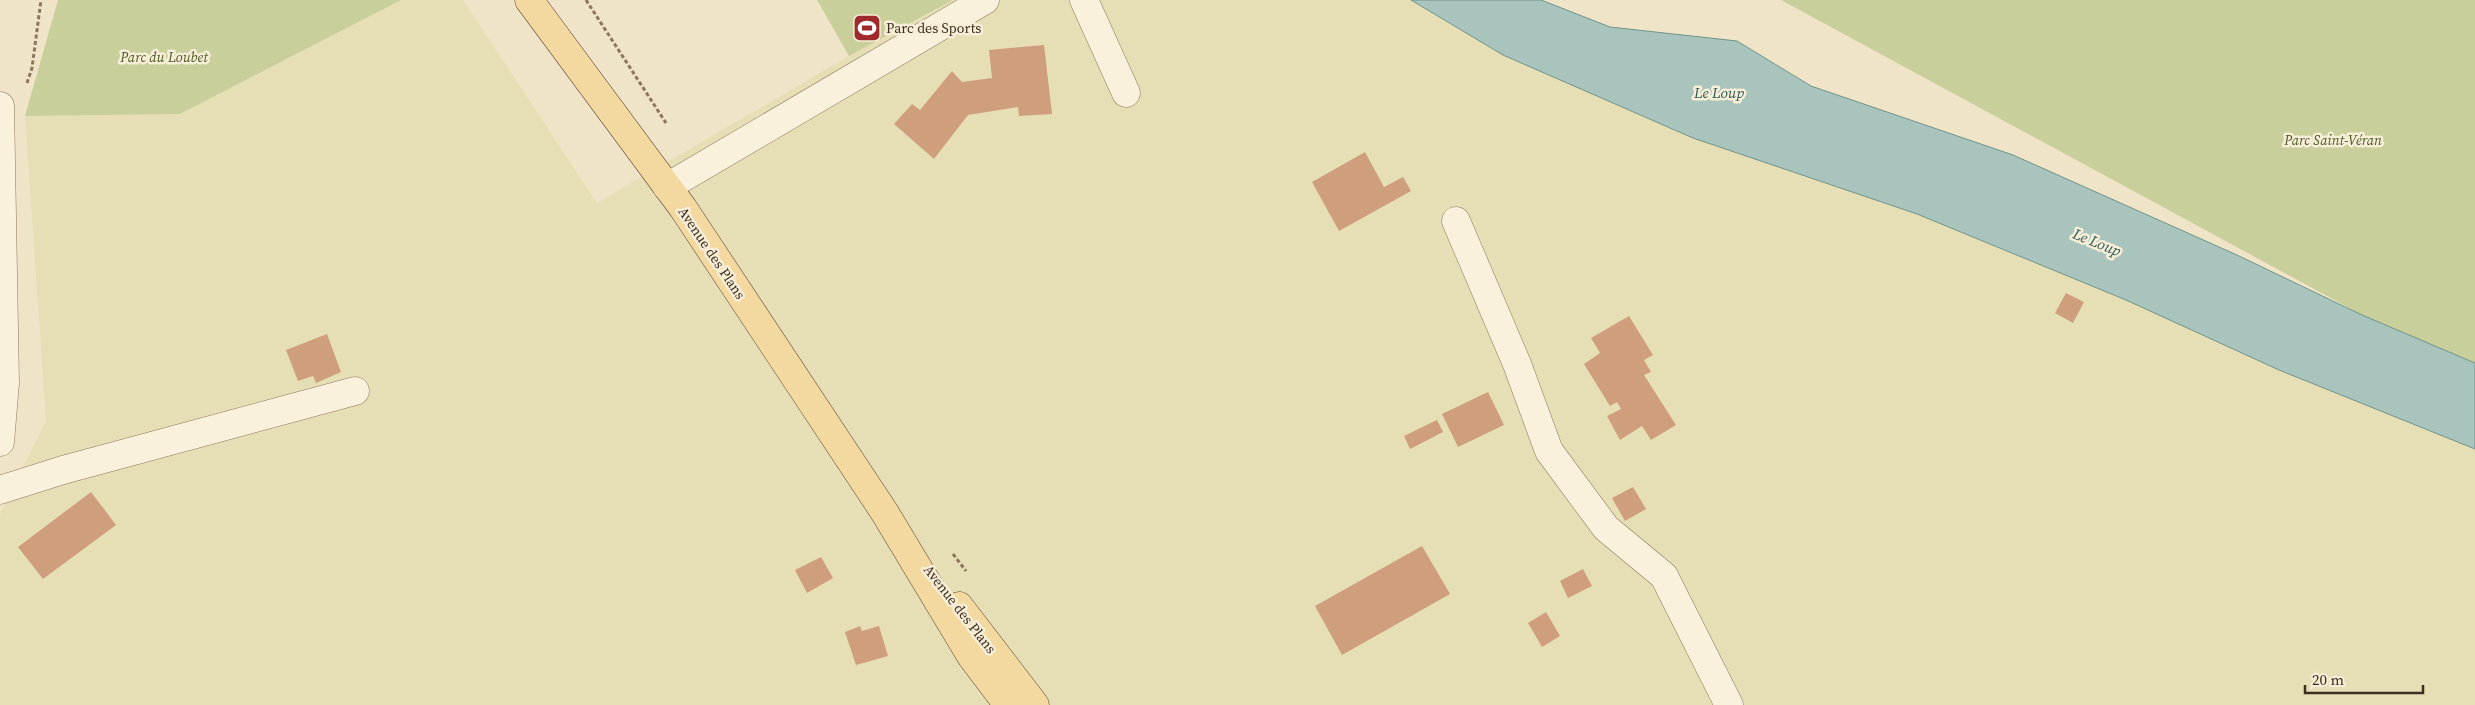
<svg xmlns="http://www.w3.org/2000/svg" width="2475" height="705" viewBox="0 0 2475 705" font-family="'Source Serif 4',serif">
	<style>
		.farmland { fill: #e6deb5 }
		.green { fill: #c9cf9b }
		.water { fill: #a9c4bc; stroke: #6f938a }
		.building { fill: #cf9f7d }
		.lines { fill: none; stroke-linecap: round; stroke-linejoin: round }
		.minor-casing { stroke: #8d765c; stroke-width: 29 }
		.major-casing { stroke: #5b4430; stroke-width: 29 }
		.path { stroke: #8d765c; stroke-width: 3; stroke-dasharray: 4 2.5; stroke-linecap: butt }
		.minor { stroke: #faf1dc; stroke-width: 28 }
		.major { stroke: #f3d9a0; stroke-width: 28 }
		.labels { text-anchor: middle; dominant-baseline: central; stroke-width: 5; stroke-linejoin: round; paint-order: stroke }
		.poi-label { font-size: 14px; fill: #3d2e20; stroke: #f7eed8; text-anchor: start }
		.park-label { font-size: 14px; font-style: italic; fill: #4d5a26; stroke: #f7eed8 }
		.street-label { font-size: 14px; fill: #3d2e20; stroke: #f7eed8 }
		.water-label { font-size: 15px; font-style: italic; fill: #2f5d5a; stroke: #f7eed8 }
	</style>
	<rect width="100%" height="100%" fill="#f0e4c8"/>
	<!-- farmland -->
	<path class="farmland" d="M401 0H463L597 203 849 56 953 0H1411L1503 55 1693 138 1917 214 2126 300 2279 370 2475 449V705H0V514L46 421 25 116 180 114Z"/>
	<!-- green -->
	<g class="green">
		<path d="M58 0H401L180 114 25 116Z"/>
		<path d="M817 0H953L849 56Z"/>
		<path d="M1781 0H2475V363L2362 315Z"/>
	</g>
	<!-- water -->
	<path class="water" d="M1411 0H1541L1610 27 1737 41 1811 86 2013 155 2237 255 2362 315 2475 363V449L2279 370 2126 300 1917 214 1693 138 1503 55Z"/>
	<!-- building -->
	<g class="building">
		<path d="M1044 45 1052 114 1019 116 1018 107 968 115 934 159 894 124 912 104 920 110 952 71 962 82 992 78 989 50Z"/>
		<path d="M1365 152 1384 187 1403 177 1411 191 1339 231 1312 182Z"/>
		<path d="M2066 293 2084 302 2073 323 2055 313Z"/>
		<path d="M1629 316 1653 355 1644 360 1651 372 1644 375 1676 425 1651 440 1642 426 1620 440 1607 416 1621 409 1617 402 1610 406 1584 364 1600 353 1591 338Z"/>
		<path d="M327 334 341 372 316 383 313 376 298 381 286 350Z"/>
		<path d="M1488 392 1504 425 1458 447 1442 414Z"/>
		<path d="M1437 420 1443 432 1410 449 1404 436Z"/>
		<path d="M1633 487 1646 509 1625 521 1612 498Z"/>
		<path d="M91 492 116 525 43 579 18 547Z"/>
		<path d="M1422 546 1450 594 1342 655 1315 606Z"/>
		<path d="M821 557 833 578 807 593 795 570Z"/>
		<path d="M1583 569 1592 586 1568 598 1560 581Z"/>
		<path d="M1546 612 1560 636 1542 647 1528 623Z"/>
		<path d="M860 626 862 631 879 626 888 656 856 665 845 632Z"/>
	</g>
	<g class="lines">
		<defs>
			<g id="minor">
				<path d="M1084 0 1126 93"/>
				<path d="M0 106 5 383 0 442"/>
				<path d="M667 187 985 0"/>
				<path d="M1456 221 1517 364 1549 451 1606 528 1664 576 1729 705"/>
				<path d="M0 490 63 470 355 391"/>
			</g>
			<g id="major">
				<path d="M529 0 683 208 885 513 971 656 1008 705"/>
				<path d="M959 606 1035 705"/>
			</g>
		</defs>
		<!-- minor casing -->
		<use href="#minor" class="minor-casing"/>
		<!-- major casing -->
		<use href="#major" class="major-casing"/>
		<!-- path -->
		<g class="path">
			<path d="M586 0 666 123"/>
			<path d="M27 83 32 68 41 0"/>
			<path d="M953 554 966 571"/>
		</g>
		<!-- minor -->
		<use href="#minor" class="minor"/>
		<!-- major -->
		<use href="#major" class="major"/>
	</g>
	<!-- icons -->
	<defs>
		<symbol id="stadium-square" viewBox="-11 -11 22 22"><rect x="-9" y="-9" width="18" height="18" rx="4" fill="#9e2a2b" stroke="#f7eed8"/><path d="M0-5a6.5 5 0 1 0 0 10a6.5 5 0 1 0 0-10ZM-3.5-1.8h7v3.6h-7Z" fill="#fff"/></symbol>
	</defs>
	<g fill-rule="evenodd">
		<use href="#stadium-square" x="851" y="12" width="32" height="32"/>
	</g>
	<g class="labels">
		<!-- poi labels -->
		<g class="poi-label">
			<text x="886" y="28">Parc des Sports</text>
		</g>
		<!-- park labels -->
		<g class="park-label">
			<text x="164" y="57">Parc du Loubet</text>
			<text x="2333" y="140">Parc Saint-Véran</text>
		</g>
		<!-- street labels -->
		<g class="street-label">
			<text transform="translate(712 253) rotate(56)">Avenue des Plans</text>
			<text transform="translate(960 609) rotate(52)">Avenue des Plans</text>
		</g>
		<!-- water labels -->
		<g class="water-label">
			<text x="1719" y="92">Le Loup</text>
			<text transform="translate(2097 242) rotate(22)">Le Loup</text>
		</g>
	</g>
	<!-- scale -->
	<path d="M2305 685v8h118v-8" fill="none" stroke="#3d2e20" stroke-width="2.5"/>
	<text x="2312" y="685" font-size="15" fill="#3d2e20" stroke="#f7eed8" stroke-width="4" paint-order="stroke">20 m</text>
</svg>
